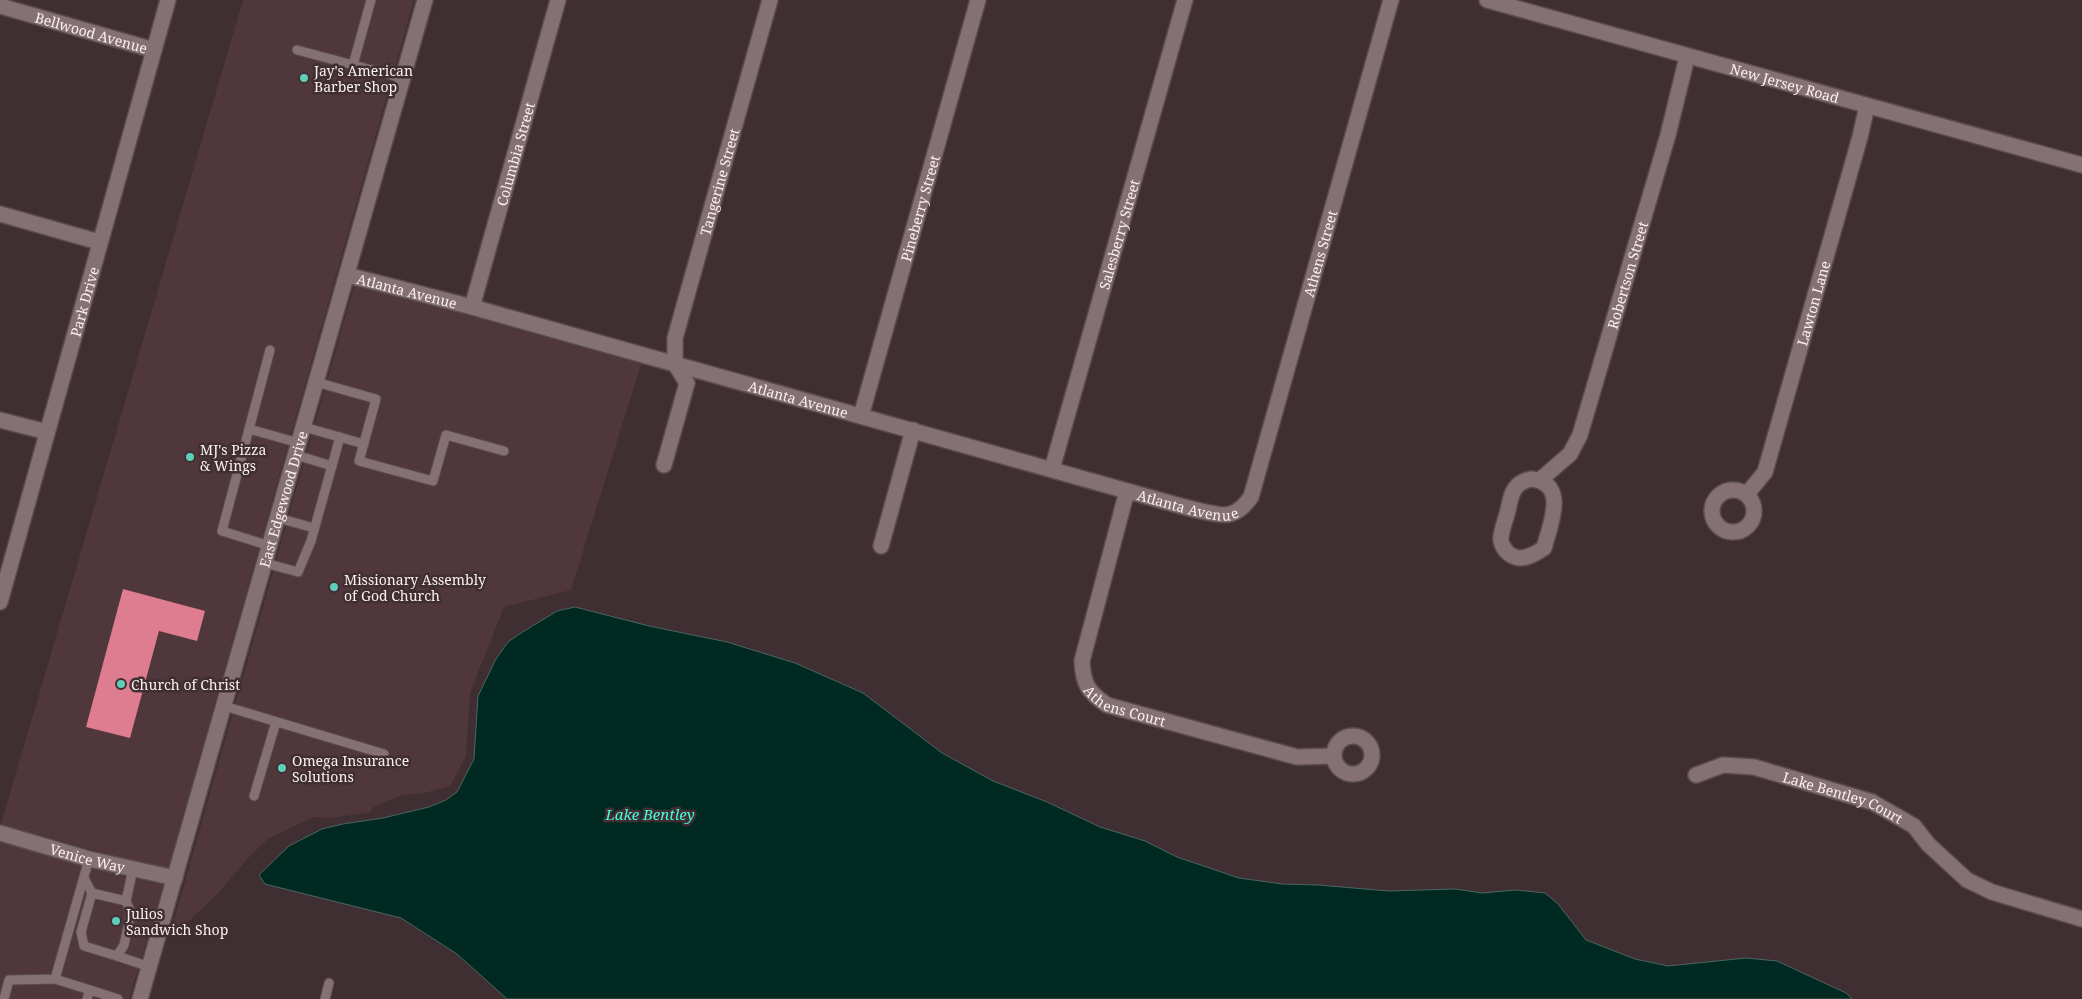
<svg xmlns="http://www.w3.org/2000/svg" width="2082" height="999" viewBox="0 0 2082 999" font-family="'Noto Serif',serif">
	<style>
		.built { fill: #4f373b }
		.water { fill: #002922; stroke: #4b6560 }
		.building { fill: #de7d90 }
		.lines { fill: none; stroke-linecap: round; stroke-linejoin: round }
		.lane-casing { stroke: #594b4e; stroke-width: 11 }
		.street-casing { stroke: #594b4e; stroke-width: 18 }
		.secondary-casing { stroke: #594b4e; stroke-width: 18 }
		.lane { stroke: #857174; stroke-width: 9 }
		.street { stroke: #857174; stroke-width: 15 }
		.secondary { stroke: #857174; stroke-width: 15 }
		.poi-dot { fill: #5eceb8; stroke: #402f32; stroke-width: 2 }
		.labels { text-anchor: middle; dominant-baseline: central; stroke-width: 5; stroke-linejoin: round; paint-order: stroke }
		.street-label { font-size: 14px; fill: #fbf0f1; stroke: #402f32 }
		.poi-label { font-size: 14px; fill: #fbf0f1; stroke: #402f32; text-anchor: start }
		.water-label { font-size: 15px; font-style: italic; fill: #44fede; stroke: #402f32 }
	</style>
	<rect width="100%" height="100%" fill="#402f32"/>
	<!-- built -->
	<g class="built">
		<path d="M243 0H414L168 868 126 859 1 824Z"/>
		<path d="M354 286 470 316 641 364 571 590 504 607 470 693 466 756 450 786 424 793 402 795 372 808 371 812 333 818 314 817 269 838 251 855 218 893 185 925 171 931Z"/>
		<path d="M0 842 122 876 163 885 129 999H0Z"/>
	</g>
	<!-- water -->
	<path class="water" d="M575 607 649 626 727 642 795 663 863 693 942 753 993 781 1047 802 1100 827 1145 841 1177 857 1239 878 1282 884 1318 885 1389 891 1455 889 1482 893 1516 890 1545 893 1558 904 1586 940 1635 959 1668 966 1746 958 1777 961 1846 993 1852 999H507L457 954 401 918 265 884 259 875 289 846 322 829 343 824 383 818 429 807 446 800 457 792 474 759 478 696 496 659 508 642 521 633 557 611Z"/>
	<!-- building -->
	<path class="building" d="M123 589 205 611 197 641 159 631 130 738 86 727Z"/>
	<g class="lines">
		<defs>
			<g id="lane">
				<path d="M297 50 402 78"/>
				<path d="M353 65 371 0"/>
				<path d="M316 382 376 399 359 461 433 481 446 435 504 451"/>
				<path d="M304 427 364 444"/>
				<path d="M249 429 299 443"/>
				<path d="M296 455 332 466"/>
				<path d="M278 518 314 528"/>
				<path d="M270 546 222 531 270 350"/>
				<path d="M265 563 298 572 311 541 340 437"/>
				<path d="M224 706 384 754"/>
				<path d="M254 796 276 722"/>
				<path d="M84 878 92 893 126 901"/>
				<path d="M92 893 81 932 84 946 117 956 124 945 131 913 126 901 133 869"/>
				<path d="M117 956 150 967"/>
				<path d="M55 979 90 990 87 999"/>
				<path d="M90 990 118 999"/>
				<path d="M4 999 9 980 55 979 89 859"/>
				<path d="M325 999 329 983"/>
			</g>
			<g id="street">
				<path id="s1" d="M0 6 154 50"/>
				<path d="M0 214 99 242"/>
				<path id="s2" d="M347 275 472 307 1127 491C1145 495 1217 519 1230 514 1240 511 1245 505 1251 497L1391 0"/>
				<path id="s3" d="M472 307 558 0"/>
				<path id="s4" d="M861 416 978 0"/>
				<path d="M0 420 47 432"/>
				<path id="s5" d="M664 465 687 383 675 364V338L770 0"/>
				<path id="s6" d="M1052 469 1185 0"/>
				<path d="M1531 479C1569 483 1550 525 1544 548 1532 556 1518 564 1506 551 1503 547 1500 542 1501 537 1502 528 1506 519 1508 510 1510 502 1511 492 1517 486 1521 482 1526 480 1531 479Z"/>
				<path id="s7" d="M1540 480 1570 454 1580 435 1668 135 1687 57"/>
				<circle cx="1733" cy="511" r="21"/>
				<path id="s8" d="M1127 491 1082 661C1083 684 1088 692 1107 705L1297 757 1333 756"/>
				<path id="s9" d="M1747 494 1765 472 1860 137 1867 106"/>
				<path d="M881 546 913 430"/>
				<path id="s10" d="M0 602 168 0"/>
				<circle cx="1353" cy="755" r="19"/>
				<path id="s11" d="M1696 775 1723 765 1754 767 1872 802 1914 826 1928 844 1967 880 1992 892 2082 919"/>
				<path id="s12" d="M0 833 89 859 175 878"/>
			</g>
			<g id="secondary">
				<path id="s13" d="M1487 0 2082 165"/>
				<path id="s14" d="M140 999 425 0"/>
			</g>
		</defs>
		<!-- lane casing -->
		<use href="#lane" class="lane-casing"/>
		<!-- street casing -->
		<use href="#street" class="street-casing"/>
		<!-- secondary casing -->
		<use href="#secondary" class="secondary-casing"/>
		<!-- lane -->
		<use href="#lane" class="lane"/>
		<!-- street -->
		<use href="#street" class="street"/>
		<!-- secondary -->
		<use href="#secondary" class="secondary"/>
	</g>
	<!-- markers -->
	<g class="poi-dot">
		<circle cx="304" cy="78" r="5"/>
		<circle cx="190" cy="457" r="5"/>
		<circle cx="334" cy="587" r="5"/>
		<circle cx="121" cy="684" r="5"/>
		<circle cx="282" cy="768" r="5"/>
		<circle cx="116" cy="921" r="5"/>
	</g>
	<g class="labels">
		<!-- street labels -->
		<g class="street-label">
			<text stroke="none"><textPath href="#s1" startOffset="95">Bellwood Avenue</textPath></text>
			<text stroke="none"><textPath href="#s13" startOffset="309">New Jersey Road</textPath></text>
			<text stroke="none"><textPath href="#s3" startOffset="159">Columbia Street</textPath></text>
			<text stroke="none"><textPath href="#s5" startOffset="296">Tangerine Street</textPath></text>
			<text stroke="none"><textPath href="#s4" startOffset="216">Pineberry Street</textPath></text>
			<text stroke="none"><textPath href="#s6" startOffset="244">Salesberry Street</textPath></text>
			<text stroke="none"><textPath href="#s2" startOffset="1196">Athens Street</textPath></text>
			<text stroke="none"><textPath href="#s7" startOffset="228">Robertson Street</textPath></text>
			<text stroke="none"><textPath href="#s2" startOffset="62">Atlanta Avenue</textPath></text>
			<text stroke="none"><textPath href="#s10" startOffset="312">Park Drive</textPath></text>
			<text stroke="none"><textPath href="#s9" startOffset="204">Lawton Lane</textPath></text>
			<text stroke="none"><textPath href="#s2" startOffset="468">Atlanta Avenue</textPath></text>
			<text stroke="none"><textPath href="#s14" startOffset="520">East Edgewood Drive</textPath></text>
			<text stroke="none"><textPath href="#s2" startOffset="872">Atlanta Avenue</textPath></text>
			<text stroke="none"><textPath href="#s8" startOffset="246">Athens Court</textPath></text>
			<text stroke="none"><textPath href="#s11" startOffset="154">Lake Bentley Court</textPath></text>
			<text stroke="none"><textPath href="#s12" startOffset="91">Venice Way</textPath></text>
		</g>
		<!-- poi labels -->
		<g class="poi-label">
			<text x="314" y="70">Jay's American<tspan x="314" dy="16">Barber Shop</tspan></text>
			<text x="200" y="449">MJ's Pizza<tspan x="200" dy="16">&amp; Wings</tspan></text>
			<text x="344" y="579">Missionary Assembly<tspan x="344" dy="16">of God Church</tspan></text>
			<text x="131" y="684">Church of Christ</text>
			<text x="292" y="760">Omega Insurance<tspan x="292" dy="16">Solutions</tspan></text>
			<text x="126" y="913">Julios<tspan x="126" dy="16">Sandwich Shop</tspan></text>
		</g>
		<!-- water labels -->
		<g class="water-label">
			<text x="650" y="814">Lake Bentley</text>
		</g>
	</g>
</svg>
